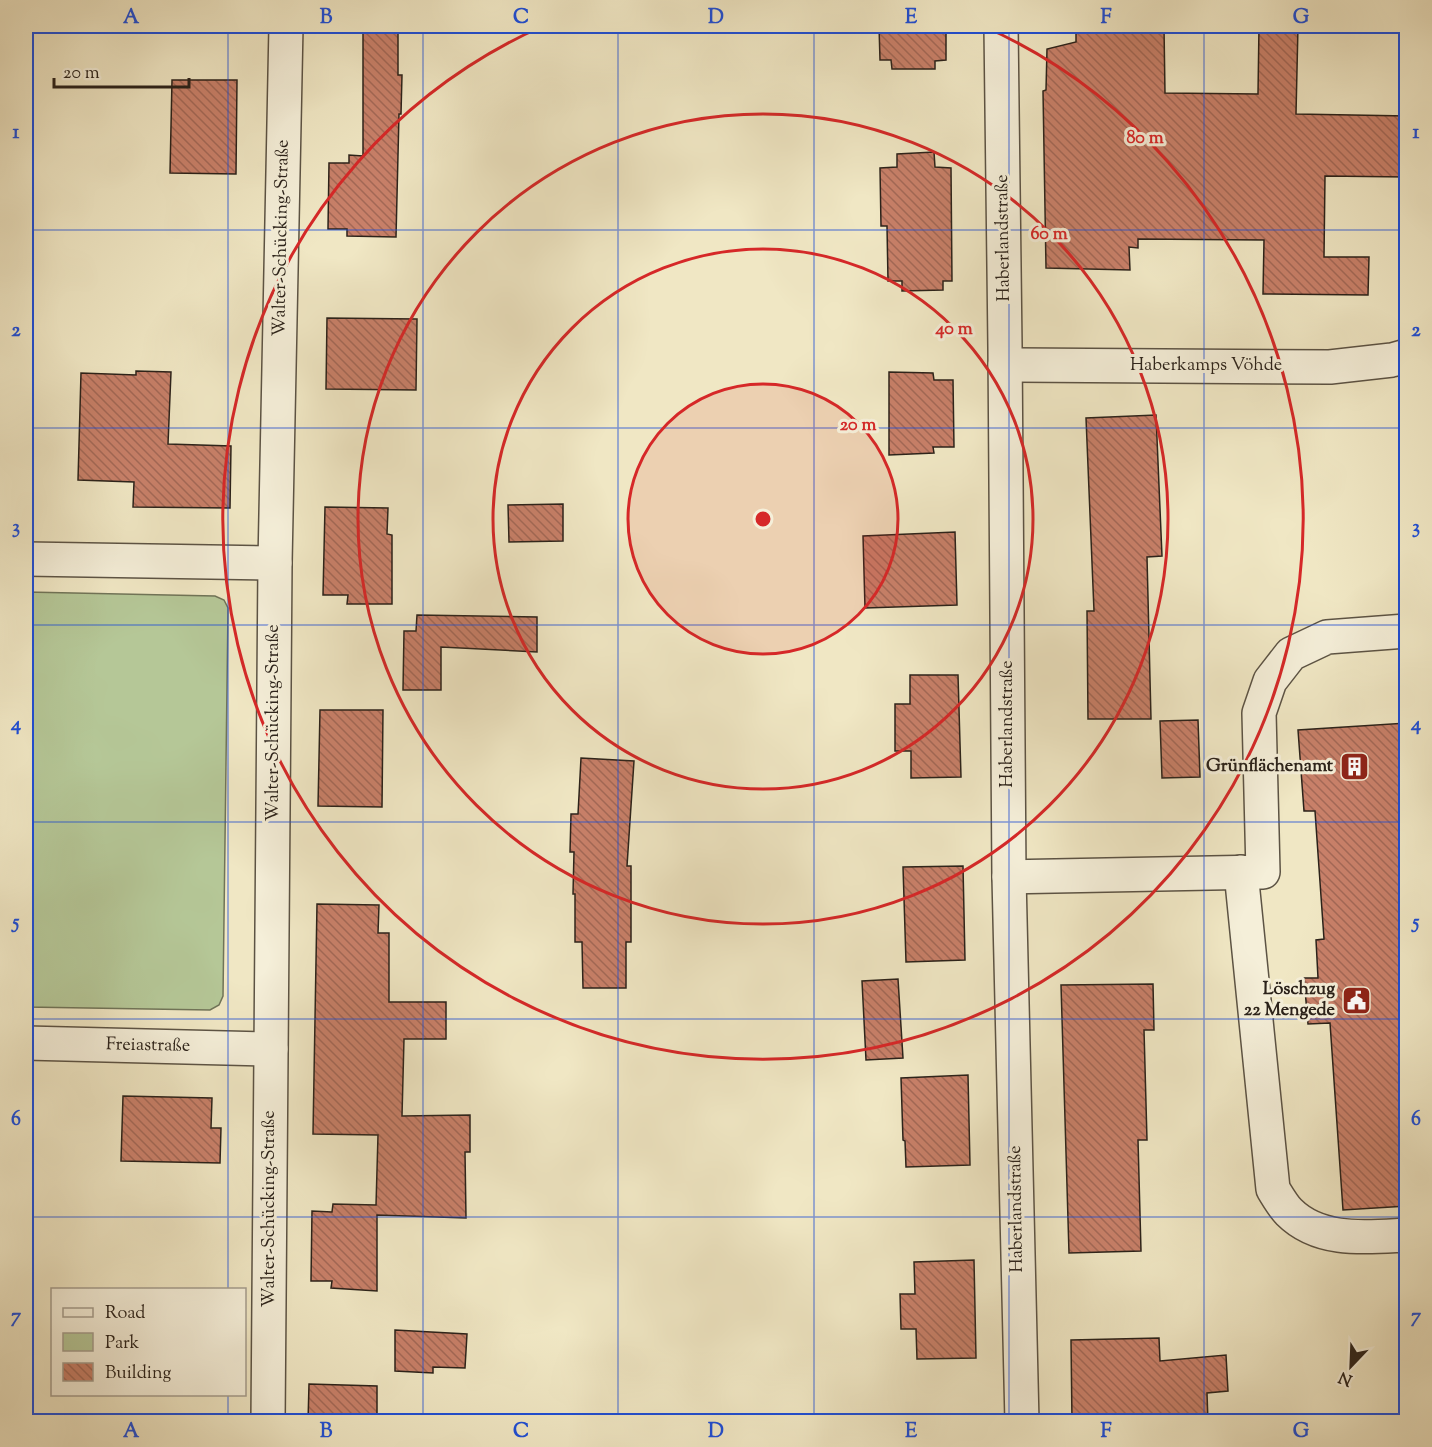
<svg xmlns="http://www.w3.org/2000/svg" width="1432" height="1447" viewBox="0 0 1432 1447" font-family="'Sorts Mill Goudy',serif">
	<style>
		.park { fill: #b5c797; stroke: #707458; stroke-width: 1.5 }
		.building { fill: url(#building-back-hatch); stroke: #2b221a; stroke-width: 1.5 }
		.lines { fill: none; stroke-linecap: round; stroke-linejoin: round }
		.minor-casing { stroke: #5c5344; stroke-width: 36 }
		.minor { stroke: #f5efd9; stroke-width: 33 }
		.grid { fill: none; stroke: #1d4ed8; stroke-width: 1.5; stroke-opacity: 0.55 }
		.ring { fill: none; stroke: #d62828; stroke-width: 3 }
		.labels { text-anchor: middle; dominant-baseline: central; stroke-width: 6; stroke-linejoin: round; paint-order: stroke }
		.street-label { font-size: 18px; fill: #2b221a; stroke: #f5efd9 }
		.poi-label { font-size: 18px; font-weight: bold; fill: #2b221a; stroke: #f5efd9; text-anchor: end }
		.centre { fill: #d62828; stroke: #f5efd9; stroke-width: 3 }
		.ring-label { font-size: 18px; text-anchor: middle; font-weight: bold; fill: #d62828; stroke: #f5efd9; stroke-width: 6; stroke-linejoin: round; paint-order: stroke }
		.neatline { fill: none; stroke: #1d4ed8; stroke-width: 2 }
		.grid-label { font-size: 20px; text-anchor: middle; font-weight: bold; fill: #1d4ed8 }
	</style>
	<defs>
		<pattern id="building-back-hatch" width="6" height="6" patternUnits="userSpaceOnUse" patternTransform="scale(1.5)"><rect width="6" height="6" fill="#c88069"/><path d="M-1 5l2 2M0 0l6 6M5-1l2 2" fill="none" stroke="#a36856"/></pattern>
	</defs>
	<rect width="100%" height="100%" fill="#f0e7c4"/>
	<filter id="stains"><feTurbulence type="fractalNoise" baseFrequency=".00333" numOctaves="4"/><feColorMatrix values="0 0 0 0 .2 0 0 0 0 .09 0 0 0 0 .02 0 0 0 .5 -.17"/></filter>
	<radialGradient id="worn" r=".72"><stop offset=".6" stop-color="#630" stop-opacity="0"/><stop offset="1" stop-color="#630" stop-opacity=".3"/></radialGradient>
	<!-- park -->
	<path class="park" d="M26 592 215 596 224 600 228 608 223 996 219 1005 210 1010 26 1007Z"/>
	<!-- building -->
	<g class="building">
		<path d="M363 26H398V75H402L401 114H399L396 237 347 236V229H328L329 163H349V155L363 156Z"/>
		<path d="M879 26H946V60L935 61V69H892L891 60H880Z"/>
		<path d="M1076 26 1164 27 1165 93 1258 94 1259 26H1298L1296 114 1407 116V177L1325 176 1324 257H1369L1368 295 1263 294 1264 240 1138 239V248L1129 247 1130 270 1046 268 1043 91 1046 90 1047 49 1076 42Z"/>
		<path d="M172 80H237L236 174 170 173Z"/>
		<path d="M934 152 935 167 951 168 952 281H943V290L902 291V281H888L887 226H881L880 168 897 167V154Z"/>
		<path d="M327 318 417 319 416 390 326 389Z"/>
		<path d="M136 371 171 372 168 444 231 446 230 508 133 507 134 482 78 480 81 373 136 375Z"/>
		<path d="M889 372 933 373 934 380H953L954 447H933L934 453 889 455Z"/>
		<path d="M1156 415 1162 556 1147 557 1151 719H1088L1087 611H1094L1086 418Z"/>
		<path d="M563 504V541L509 542 508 505Z"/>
		<path d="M325 507 388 508 387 534 392 535V604H347L348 595H323Z"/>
		<path d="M955 532 957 605 865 608 863 536Z"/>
		<path d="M417 615 537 617V652L441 647V690H403L404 631H416Z"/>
		<path d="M910 675H958L961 777 911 778V751H895V704H910Z"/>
		<path d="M320 710H383L382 807 318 806Z"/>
		<path d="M1198 720 1200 777 1162 778 1160 721Z"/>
		<path d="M1407 723V1206L1343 1210 1330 1023 1308 1024 1304 978H1318L1316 940 1324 939 1315 811H1304L1298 730Z"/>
		<path d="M581 758 634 761 627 866H631V942H626V988H583L582 942H575V894H573L574 852H570L571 814H578Z"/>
		<path d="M963 866 965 960 906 962 903 867Z"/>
		<path d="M317 904 379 905 378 933H389V1002H446V1039H404L402 1116 470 1115V1152H465L466 1218 377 1215V1291L331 1288 332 1281H311L312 1211 332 1212 333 1204 376 1205 378 1135 313 1134Z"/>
		<path d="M898 979 903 1058 866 1060 862 981Z"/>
		<path d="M1153 984 1154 1030H1144L1147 1140H1138L1141 1251 1069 1253 1061 985Z"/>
		<path d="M968 1075 970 1165 906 1167 905 1141 903 1140 901 1078Z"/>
		<path d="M123 1096 212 1098 211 1128H221L220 1163 121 1161Z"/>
		<path d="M974 1260 976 1358 917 1359 916 1329H901L900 1294H915L914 1262Z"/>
		<path d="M395 1330 467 1334 465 1368 433 1367V1373L395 1371Z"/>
		<path d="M1159 1338 1160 1361 1226 1355 1228 1391 1207 1393 1208 1422H1072L1071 1340Z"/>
		<path d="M309 1384 377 1386V1422H308Z"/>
	</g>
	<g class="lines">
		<defs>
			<g id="minor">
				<path d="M1001 26 1005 347 1009 877 1022 1422"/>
				<path d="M1005 365 1330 367 1392 360 1406 356"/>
				<path d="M26 559 275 563"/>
				<path d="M1241 872 1273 1189C1278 1197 1283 1206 1289 1212 1320 1243 1367 1237 1406 1235"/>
				<path d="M1009 877 1263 872 1259 713 1270 681 1291 654 1327 637 1406 631"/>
				<path d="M26 1043 271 1049"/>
				<path d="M268 1422 275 563 286 26"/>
			</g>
		</defs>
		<!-- minor casing -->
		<use href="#minor" class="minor-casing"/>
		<!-- minor -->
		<use href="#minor" class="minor"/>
	</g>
	<!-- grid -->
	<path class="grid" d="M228 26V1290M423 26V1422M618 26V1422M814 26V1422M1009 26V1422M1204 26V1422M26 230H1406M26 428H1406M26 625H1406M26 822H1406M26 1019H1406M26 1217H1406M228 1394V1422"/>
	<!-- distance rings -->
	<circle cx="763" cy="519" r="135" fill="#d62828" fill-opacity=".12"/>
	<g class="ring">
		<circle cx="763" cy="519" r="135"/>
		<circle cx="763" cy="519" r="270"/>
		<circle cx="763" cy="519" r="405"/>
		<path d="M983 26A540 540 0 1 1 543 26"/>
	</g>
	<!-- icons -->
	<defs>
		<symbol id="building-square" viewBox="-11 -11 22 22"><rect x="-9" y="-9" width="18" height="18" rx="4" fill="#8f2418" stroke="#f5efd9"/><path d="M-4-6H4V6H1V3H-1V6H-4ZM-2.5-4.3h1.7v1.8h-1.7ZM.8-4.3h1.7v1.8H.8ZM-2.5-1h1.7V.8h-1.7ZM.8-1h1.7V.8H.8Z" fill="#fff"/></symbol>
		<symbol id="civic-square" viewBox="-11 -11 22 22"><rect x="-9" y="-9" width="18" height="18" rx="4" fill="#8f2418" stroke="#f5efd9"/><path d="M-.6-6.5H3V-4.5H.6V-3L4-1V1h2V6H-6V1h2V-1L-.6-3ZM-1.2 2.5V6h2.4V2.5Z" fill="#fff"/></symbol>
	</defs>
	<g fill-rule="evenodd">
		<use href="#building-square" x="1338" y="750" width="33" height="33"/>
		<use href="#civic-square" x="1340" y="984" width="33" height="33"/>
	</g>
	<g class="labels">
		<!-- street labels -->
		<g class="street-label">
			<text transform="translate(282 238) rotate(-89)">Walter-Schücking-Straße</text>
			<text transform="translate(1004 238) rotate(-91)">Haberlandstraße</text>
			<text x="1206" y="366">Haberkamps Vöhde</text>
			<text transform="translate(274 723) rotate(-90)">Walter-Schücking-Straße</text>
			<text transform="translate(1008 724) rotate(-90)">Haberlandstraße</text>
			<text transform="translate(148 1046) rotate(1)">Freiastraße</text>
			<text transform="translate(270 1209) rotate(-90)">Walter-Schücking-Straße</text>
			<text transform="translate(1017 1209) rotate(-91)">Haberlandstraße</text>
		</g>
		<!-- poi labels -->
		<g class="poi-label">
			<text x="1333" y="767">Grünflächenamt</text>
			<text x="1335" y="990">Löschzug<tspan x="1335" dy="21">22 Mengede</tspan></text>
		</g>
	</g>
	<circle cx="763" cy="519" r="9" class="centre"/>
	<g class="ring-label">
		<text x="1145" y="143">80 m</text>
		<text x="1049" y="239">60 m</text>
		<text x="954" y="334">40 m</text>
		<text x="858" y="430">20 m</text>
	</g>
	<!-- margin -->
	<rect width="1432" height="1447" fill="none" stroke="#f0e7c4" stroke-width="66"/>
	<!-- legend -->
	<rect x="51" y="1288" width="195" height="108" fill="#f5efd9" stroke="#a49d8d" stroke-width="1.5"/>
	<rect x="63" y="1308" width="30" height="9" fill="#f5efd9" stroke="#a49d8d" stroke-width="1.5"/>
	<text x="105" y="1318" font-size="18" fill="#2b221a">Road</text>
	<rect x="63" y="1333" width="30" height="18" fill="#b5c797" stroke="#a49d8d" stroke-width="1.5"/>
	<text x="105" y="1348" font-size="18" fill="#2b221a">Park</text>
	<rect x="63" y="1363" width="30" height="18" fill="url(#building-back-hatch)" stroke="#a49d8d" stroke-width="1.5"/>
	<text x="105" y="1378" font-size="18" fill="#2b221a">Building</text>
	<!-- north arrow -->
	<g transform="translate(1351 1366) rotate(203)" stroke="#f5efd9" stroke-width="4.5" paint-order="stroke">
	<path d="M0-4.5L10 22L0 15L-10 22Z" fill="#2b221a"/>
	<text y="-9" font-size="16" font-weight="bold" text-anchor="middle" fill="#2b221a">N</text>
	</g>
	<!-- scale -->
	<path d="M54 78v9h135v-9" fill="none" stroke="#2b221a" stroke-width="3"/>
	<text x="63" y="78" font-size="18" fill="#2b221a" stroke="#f5efd9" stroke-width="4.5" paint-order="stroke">20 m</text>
	<rect x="33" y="33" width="1366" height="1381" class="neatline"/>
	<g class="grid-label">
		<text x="131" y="23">A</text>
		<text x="326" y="23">B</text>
		<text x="521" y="23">C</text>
		<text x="716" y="23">D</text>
		<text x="911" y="23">E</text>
		<text x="1106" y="23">F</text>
		<text x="1301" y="23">G</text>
		<text x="16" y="138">1</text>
		<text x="1416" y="138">1</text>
		<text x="16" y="336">2</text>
		<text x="1416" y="336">2</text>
		<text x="16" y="533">3</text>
		<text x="1416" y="533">3</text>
		<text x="16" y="730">4</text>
		<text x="1416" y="730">4</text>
		<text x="16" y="928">5</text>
		<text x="1416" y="928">5</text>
		<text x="16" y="1125">6</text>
		<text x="1416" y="1125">6</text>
		<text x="16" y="1322">7</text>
		<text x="1416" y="1322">7</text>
		<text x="131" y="1437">A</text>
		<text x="326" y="1437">B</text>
		<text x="521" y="1437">C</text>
		<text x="716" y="1437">D</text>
		<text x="911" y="1437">E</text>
		<text x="1106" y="1437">F</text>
		<text x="1301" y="1437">G</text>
	</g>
	<rect width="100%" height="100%" filter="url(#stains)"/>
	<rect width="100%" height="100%" fill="url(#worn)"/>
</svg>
